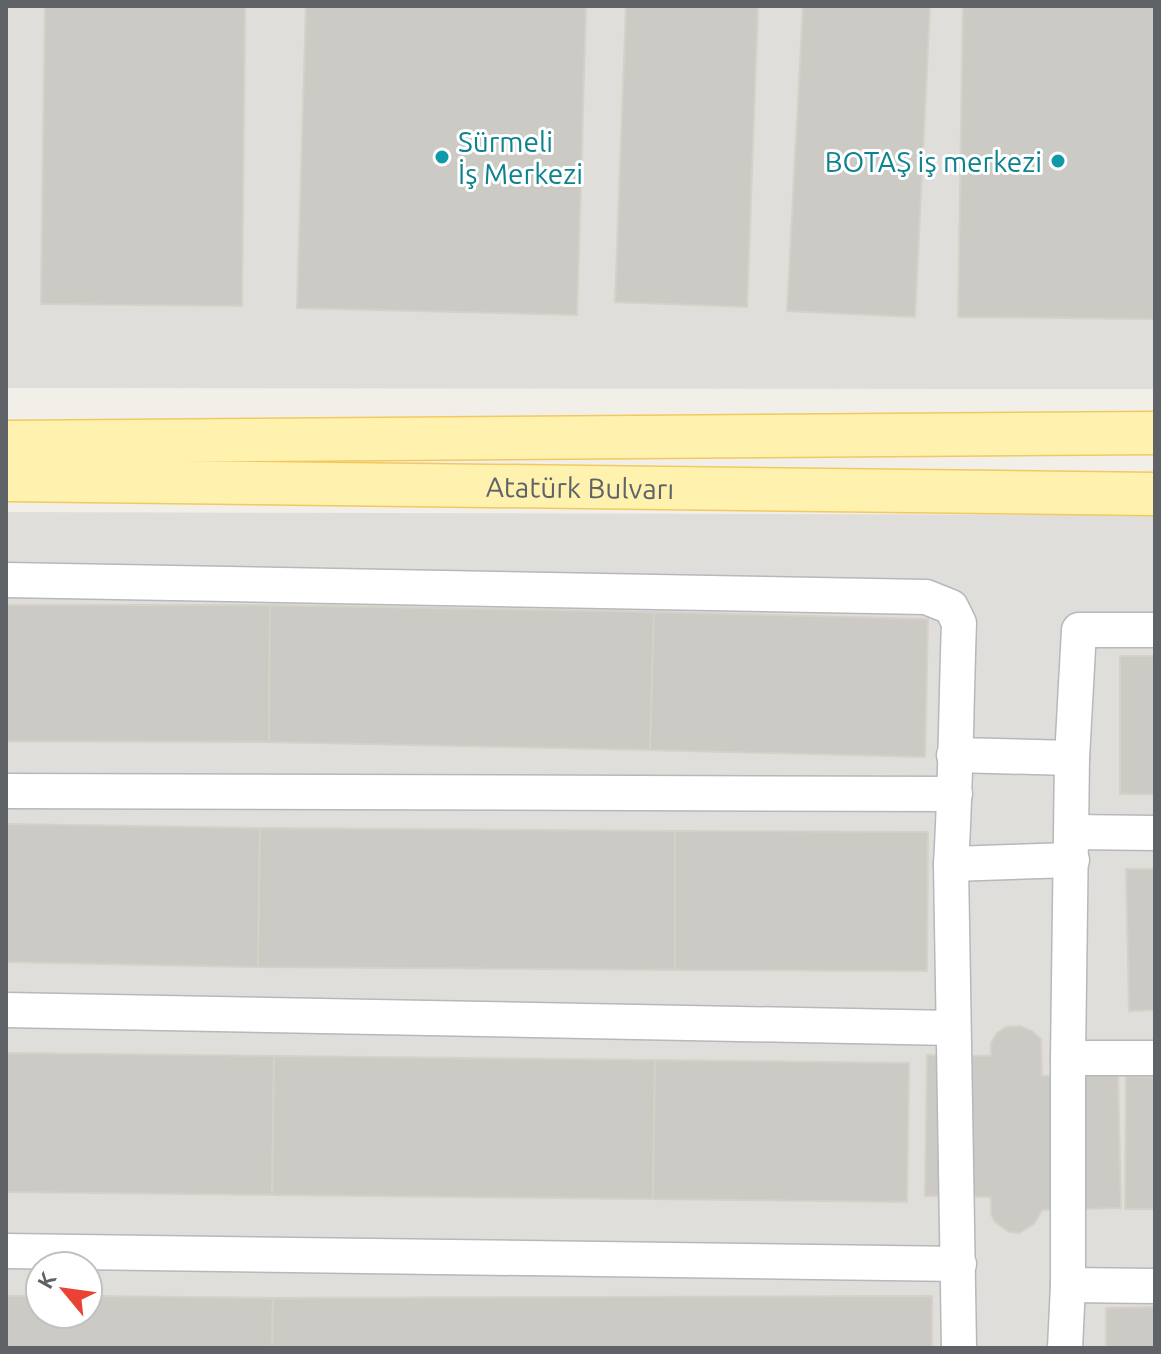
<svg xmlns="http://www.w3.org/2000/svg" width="1161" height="1354" viewBox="0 0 1161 1354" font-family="Ubuntu,sans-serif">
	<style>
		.industrial { fill: #e0deda; fill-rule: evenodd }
		.building { fill: #cccac5; stroke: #d6d1c6; stroke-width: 2 }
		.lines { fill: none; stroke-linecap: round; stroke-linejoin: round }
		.minor-casing { stroke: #b5b8bc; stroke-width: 37 }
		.major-casing { stroke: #f2c960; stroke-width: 45 }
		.minor { stroke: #fff; stroke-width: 34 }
		.major { stroke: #fff2af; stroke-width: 42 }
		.culture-dot { fill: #0f9aa8; stroke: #fff; stroke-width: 3 }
		.labels { text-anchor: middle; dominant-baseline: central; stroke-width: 6; stroke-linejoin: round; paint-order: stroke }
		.culture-label { font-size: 28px; fill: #0d838f; stroke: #fff; text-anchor: start }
		.street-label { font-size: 28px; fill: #5f6368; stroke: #fff }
	</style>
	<rect width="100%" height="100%" fill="#f1efe8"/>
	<!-- industrial -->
	<g class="industrial">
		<path d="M6 6H1155V389L6 388Z"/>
		<path d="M6 512 1155 515V1348H6ZM40 1266H88V1314H40Z"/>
	</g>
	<!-- building -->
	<g class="building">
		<path d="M45 6H245L242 306 41 304Z"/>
		<path d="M306 6H586L577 315 297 308Z"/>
		<path d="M626 6H758L747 307 615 302Z"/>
		<path d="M803 6H930L915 317 787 311Z"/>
		<path d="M963 6H1155V319L958 317Z"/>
		<path d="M6 605H270L269 742 6 741Z"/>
		<path d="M270 605 654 612 650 750 269 742Z"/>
		<path d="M654 612 928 619 925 757 650 750Z"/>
		<rect x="1120" y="656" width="35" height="138"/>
		<path d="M6 824 260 828 258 967 6 962Z"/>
		<path d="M260 828 675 831V970L258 967Z"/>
		<path d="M675 831 928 832 927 971 675 970Z"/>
		<path d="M1126 869H1155V1010L1129 1011Z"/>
		<path d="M1020 1026 1032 1031 1041 1039 1042 1076 1118 1074 1121 1208 1042 1210 1034 1224 1019 1233 1009 1232 995 1222 991 1214V1197L925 1196 927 1055 991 1056V1043L997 1033 1006 1027Z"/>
		<path d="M6 1053 274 1056 272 1195 6 1192Z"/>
		<path d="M274 1056 655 1060 653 1199 272 1195Z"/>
		<path d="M655 1060 909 1063 907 1202 653 1199Z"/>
		<path d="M1126 1076 1155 1077V1209H1125Z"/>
		<path d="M6 1296H40V1314H88V1296L273 1298 272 1348H6Z"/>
		<path d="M932 1296V1348H272L273 1298Z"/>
		<path d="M1155 1307V1348H1106V1308Z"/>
	</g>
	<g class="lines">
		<defs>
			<g id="minor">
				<path d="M6 580 926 597 951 607 959 623C956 703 956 784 951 864L959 1348"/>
				<path d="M954 755 1072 758"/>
				<path d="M6 791 955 794"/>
				<path d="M1072 832 1155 833"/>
				<path d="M951 864 1072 860"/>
				<path d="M6 1010 953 1028"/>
				<path d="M1068 1058H1155"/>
				<path d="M6 1251 959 1264"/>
				<path d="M1068 1285 1155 1286"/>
				<path d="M1065 1348 1068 1285V1058L1072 758 1079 630H1155"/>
			</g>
			<g id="major">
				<path d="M6 442 1155 433"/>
				<path id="s1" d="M6 480 1155 494"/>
			</g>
		</defs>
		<!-- minor casing -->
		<use href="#minor" class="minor-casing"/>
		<!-- major casing -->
		<use href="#major" class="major-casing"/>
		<!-- minor -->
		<use href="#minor" class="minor"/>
		<!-- major -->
		<use href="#major" class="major"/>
	</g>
	<!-- markers -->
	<g class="culture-dot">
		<circle cx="442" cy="157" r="8"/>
		<circle cx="1058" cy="161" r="8"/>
	</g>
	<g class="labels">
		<!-- culture labels -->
		<g class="culture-label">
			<text x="458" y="141">Sürmeli<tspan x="458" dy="32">İş Merkezi</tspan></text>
			<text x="1042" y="161" text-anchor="end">BOTAŞ iş merkezi</text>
		</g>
		<!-- street labels -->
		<g class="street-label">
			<text stroke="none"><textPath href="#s1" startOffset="574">Atatürk Bulvarı</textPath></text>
		</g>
	</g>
	<!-- border -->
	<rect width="1161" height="1354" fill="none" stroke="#5f6368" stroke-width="16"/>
	<!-- north arrow -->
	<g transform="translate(64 1290) rotate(299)"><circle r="38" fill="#ffffff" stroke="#bfc1c3" stroke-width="2"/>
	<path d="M0-6L14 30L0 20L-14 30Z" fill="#ea4335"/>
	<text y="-12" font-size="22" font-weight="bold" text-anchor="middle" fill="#5f6368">K</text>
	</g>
</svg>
